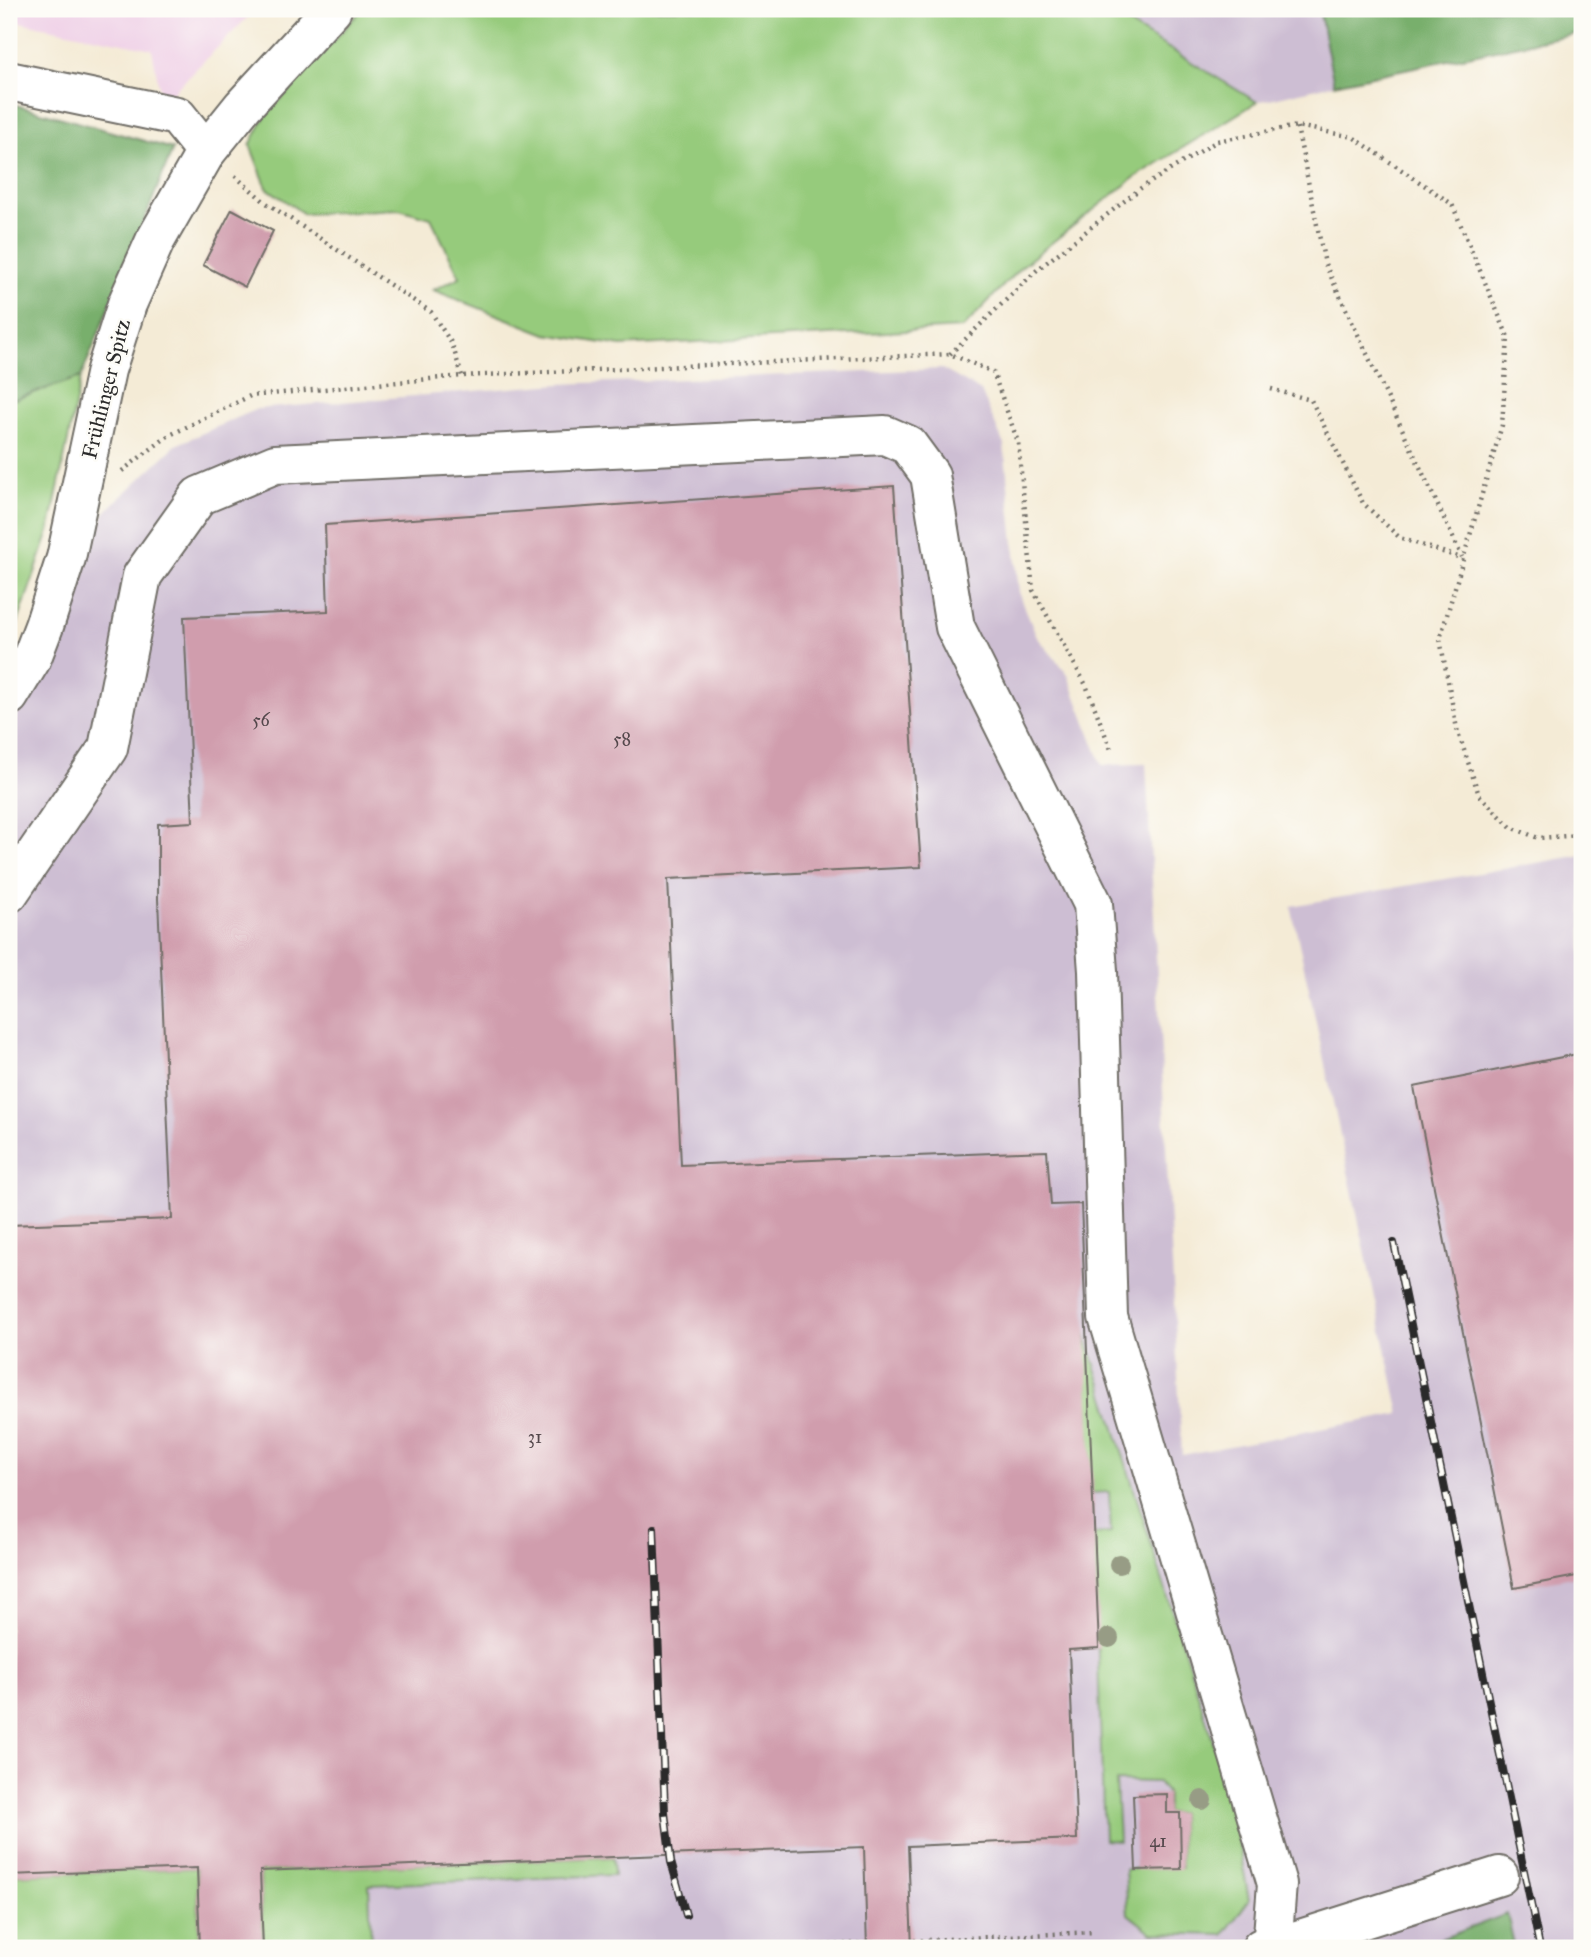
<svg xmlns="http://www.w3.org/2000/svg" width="1591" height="1957" viewBox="0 0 1591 1957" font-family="'IM FELL Great Primer',serif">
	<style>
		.built { fill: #efd0e7 }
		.industrial { fill: #cdbed3 }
		.green { fill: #96cb7c; stroke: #607b54; stroke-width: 2 }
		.forest { fill: #78af6c; stroke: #526d4c; stroke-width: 2 }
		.building { fill: #d09dad }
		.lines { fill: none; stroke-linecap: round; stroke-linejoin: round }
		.minor-casing { stroke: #716e67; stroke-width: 42 }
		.path { stroke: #716e67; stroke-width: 4.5; stroke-dasharray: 2 5; stroke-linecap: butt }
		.minor { stroke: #fff; stroke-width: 38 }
		.rail-casing { stroke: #2b2b2b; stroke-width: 8 }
		.rail { stroke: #fdfcf7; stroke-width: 5; stroke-dasharray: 16; stroke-linecap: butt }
		.tree { fill: #979c85 }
		.labels { text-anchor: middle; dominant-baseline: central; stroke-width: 5; stroke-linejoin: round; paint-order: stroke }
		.number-label { font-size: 18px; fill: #54484c }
		.street-label { font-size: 21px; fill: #2b2b2b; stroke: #fdfcf7 }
	</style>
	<rect width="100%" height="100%" fill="#fdfcf7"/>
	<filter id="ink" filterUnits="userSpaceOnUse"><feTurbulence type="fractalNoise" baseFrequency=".0143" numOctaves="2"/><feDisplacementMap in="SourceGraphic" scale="14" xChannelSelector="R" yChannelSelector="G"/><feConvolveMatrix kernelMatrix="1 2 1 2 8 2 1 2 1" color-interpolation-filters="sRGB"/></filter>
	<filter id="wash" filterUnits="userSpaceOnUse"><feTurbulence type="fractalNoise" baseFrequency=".00686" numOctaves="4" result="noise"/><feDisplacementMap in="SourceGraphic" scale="28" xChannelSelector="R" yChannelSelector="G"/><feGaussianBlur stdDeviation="1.57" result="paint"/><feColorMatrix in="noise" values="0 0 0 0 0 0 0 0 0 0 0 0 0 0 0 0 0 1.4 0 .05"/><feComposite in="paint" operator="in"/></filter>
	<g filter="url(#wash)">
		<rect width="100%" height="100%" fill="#f4ebd6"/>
		<!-- built -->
		<path class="built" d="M9 9H256L162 103 152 49 9 20Z"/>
		<!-- industrial -->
		<g class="industrial">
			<path d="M1104 9H1319L1334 84 1257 102Z"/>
			<path d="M942 369 981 391 1004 445 1019 593 1037 637 1067 673 1102 765 1146 764 1182 1455 1400 1414 1291 906 1582 855V1948H9V729L61 632 104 513 176 445 257 409 560 384Z"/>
		</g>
		<!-- green -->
		<g class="green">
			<path d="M362 9H1104L1257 102 1134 178 1021 267 963 328 621 346 546 334 433 290 460 277 431 218 399 209 304 214 267 188 250 145 264 118Z"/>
			<path d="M81 377 49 532 9 648V401Z"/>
			<path d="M1085 1333 1230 1796 1249 1900 1223 1935 1152 1933 1128 1914 1125 1869 1181 1868 1180 1813H1167V1794L1158 1782 1116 1781 1119 1841 1104 1840 1094 1534 1111 1533 1109 1492 1092 1493Z"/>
			<path d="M613 1857 614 1875 369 1885 371 1939 367 1948H263L260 1871Z"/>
			<path d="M197 1868 200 1948H9V1875Z"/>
		</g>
		<!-- forest -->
		<g class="forest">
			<path d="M1319 9H1582V32L1334 84Z"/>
			<path d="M9 103 173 149 81 377 9 401Z"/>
			<path d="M1507 1914 1515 1948H1417Z"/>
		</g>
		<g id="blocks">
			<!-- building -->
			<g class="building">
				<path d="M232 209 273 231 245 287 203 265Z"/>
				<path d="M894 486 921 867 668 879 681 1165 1047 1151 1051 1205 1081 1204 1099 1648 1069 1650 1077 1839 908 1846 912 1948H867L864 1847 260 1871 263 1948H200L197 1868 9 1875V1225L172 1219 158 899V824L193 822 184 617 328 611 325 525Z"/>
				<path d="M1582 1053V1575L1514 1588 1414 1087Z"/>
				<path d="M1167 1794V1813H1180L1181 1869 1136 1870 1133 1795Z"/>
			</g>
		</g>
	</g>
	<g filter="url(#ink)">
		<use href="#blocks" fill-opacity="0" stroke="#716e67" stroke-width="2"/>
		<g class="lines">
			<defs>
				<g id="minor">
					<path d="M9 81 177 116 206 152"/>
					<path d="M9 696 31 660 44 626 66 558 106 370 127 304 155 241 206 152 243 106 332 9"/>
					<path d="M9 893 108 748 142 576 199 496 275 464 885 435 908 445 930 475 955 627 1093 904 1098 971 1108 1317 1277 1884 1272 1948"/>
					<path d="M1261 1948H1272L1499 1876"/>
				</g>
			</defs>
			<!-- minor casing -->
			<use href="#minor" class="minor-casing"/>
			<!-- path -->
			<g class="path">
				<path d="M1297 127 1325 264 1462 557"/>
				<path d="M235 176 265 202 431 312 452 344 462 376"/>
				<path d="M950 354 1037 270 1141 188 1217 141 1297 126 1353 137 1452 204 1508 337 1502 425 1440 639 1457 729 1479 795 1511 827 1538 838 1582 835"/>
				<path d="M1271 389 1311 400 1363 503 1400 538 1461 558"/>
				<path d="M122 471 168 436 250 396 462 376 950 354 993 372 1018 442 1033 590 1086 685 1112 752"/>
				<path d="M760 1948 1094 1932"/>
			</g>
			<!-- minor -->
			<use href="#minor" class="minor"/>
			<defs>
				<g id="rail">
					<path d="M1394 1243 1540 1948"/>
					<path d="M654 1528 665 1813 671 1862 686 1915"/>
				</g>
			</defs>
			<!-- rail casing -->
			<use href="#rail" class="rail-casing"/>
			<!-- rail -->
			<use href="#rail" class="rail"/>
		</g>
		<!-- trees -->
		<g class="tree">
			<circle cx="1119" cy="1564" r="10"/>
			<circle cx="1109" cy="1638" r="10"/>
			<circle cx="1202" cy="1800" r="10"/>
		</g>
	</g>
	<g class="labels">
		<!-- number labels -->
		<g class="number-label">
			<text x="261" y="720">56</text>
			<text x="622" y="739">58</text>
			<text x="535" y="1437">31</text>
			<text x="1158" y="1841">41</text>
		</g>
		<!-- street labels -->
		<g class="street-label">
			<text transform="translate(106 389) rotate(-76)">Frühlinger Spitz</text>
		</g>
	</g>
	<!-- margin -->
	<rect width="1591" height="1957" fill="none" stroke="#fdfcf7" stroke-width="35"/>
</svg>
